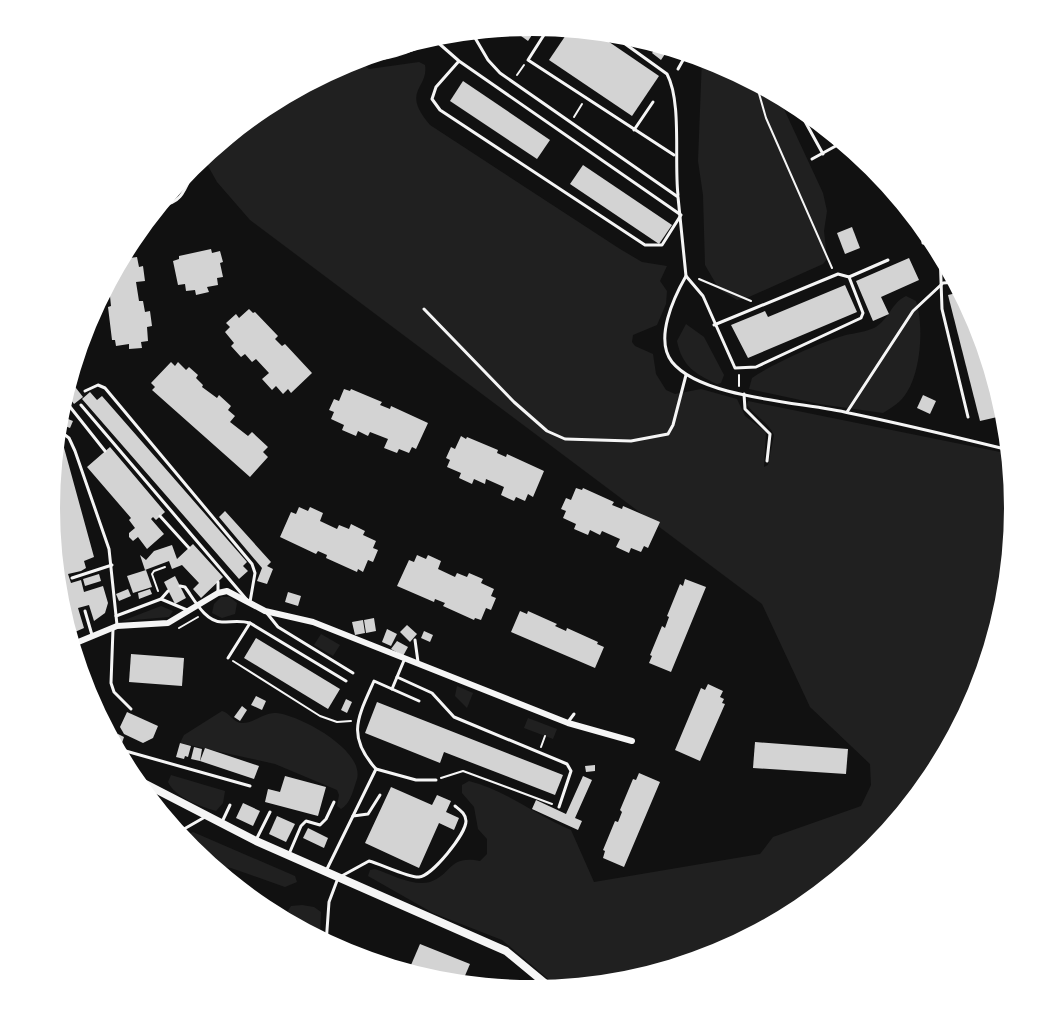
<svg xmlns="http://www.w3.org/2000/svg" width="1064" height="1017" viewBox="0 0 1064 1017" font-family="Inter,sans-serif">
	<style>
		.green { fill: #202020 }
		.building { fill: #d3d3d3 }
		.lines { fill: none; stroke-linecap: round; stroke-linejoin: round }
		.path { stroke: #f5f5f5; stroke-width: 2 }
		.service { stroke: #f5f5f5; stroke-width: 3 }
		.minor { stroke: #f5f5f5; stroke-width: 6 }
		.secondary { stroke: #f5f5f5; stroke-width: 8 }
	</style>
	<rect width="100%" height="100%" fill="#111"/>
	<!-- green -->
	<g class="green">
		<path d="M702 58 717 62 777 94 823 193 827 211 824 231 827 259 823 264 749 297 737 300 719 289 705 265 703 195 698 161Z"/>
		<path d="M358 59 369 69 419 62 425 65C429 89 400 90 430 125L620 249 642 262 667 266 660 281 667 291 666 304 657 325 633 335 632 342 635 346 653 354 656 374 666 390 675 394 701 389 737 399 745 416 766 432 764 467 768 465 774 435C768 422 756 417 747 405L748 401 1010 454 1015 509 1006 603 978 694 933 777 873 850 800 910 717 955 626 982 560 989 502 940 433 913 368 876 370 870 375 869C390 874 414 887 430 882 453 874 448 855 480 861L487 854V839L478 829 474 807 462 793V785L469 781C508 791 535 815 571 830L594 882 760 854 773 837 861 806 871 785 870 764 810 707 762 604 250 220 217 182 203 157 264 107Z"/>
		<path d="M906 296 916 301C924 325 921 370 907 392 901 402 893 407 883 413L819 404 749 389 752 378C774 363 821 342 846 335 855 333 865 332 874 328 889 320 891 303 906 296Z"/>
		<path d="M686 324 704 337 724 375 721 383 717 384C695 374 682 366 677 341Z"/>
		<path d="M221 597H230L237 603 235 614 222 618 212 613 214 604Z"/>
		<path d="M161 606 173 611 169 617 122 621Z"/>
		<path d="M321 634 340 645 333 656 314 645Z"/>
		<path d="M457 686 473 693 467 708 455 696Z"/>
		<path d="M222 711C230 713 233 722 241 723 253 724 264 712 276 713 300 715 369 752 356 782 353 791 350 804 341 809L337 806 339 795 337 790 275 764 180 743 184 735Z"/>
		<path d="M528 718 557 729 553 739 524 728Z"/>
		<path d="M171 775 225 791 223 803 216 811C199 806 176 798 168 782Z"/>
		<path d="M193 832 295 876 297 882 285 887 231 868 209 865 181 838Z"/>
		<path d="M302 905 314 907 321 912 320 940 282 920 291 906Z"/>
	</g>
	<!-- building -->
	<g class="building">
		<path d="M528 26H538L528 41 510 28Z"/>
		<path d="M570 29 593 31 659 76 632 116 549 60Z"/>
		<path d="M642 40H643L669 48 661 60 652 53 655 49Z"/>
		<path d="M463 81 550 140 537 159 450 101Z"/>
		<path d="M583 165 672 225 659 244 570 184Z"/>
		<path d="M852 227 860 248 845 254 837 233Z"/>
		<path d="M211 249 212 253 220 251 223 262 220 263 223 277 217 278 218 285 207 287 209 292 196 295 195 290 186 291 185 284 178 285 173 261 179 259V256Z"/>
		<path d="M129 253 130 258 137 257 139 267 143 266 145 281 136 282 139 301H143L145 312 150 311 152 326 147 327 148 341 141 342 142 348 129 349V344L116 346 115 340H112L108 307 111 306 110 296H106L105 287 123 254Z"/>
		<path d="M909 258 919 280 881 297 889 314 873 321 856 281Z"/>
		<path d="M845 285 857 312 748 358 731 325 765 311 768 317Z"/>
		<path d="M961 292 978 324 1006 415 980 421 948 295Z"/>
		<path d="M249 309 253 313 255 312 278 336 275 339 282 346 285 344 312 373 291 393 288 389 283 394 276 386 272 390 262 379 269 373 256 359 252 362 245 354 241 357 231 346 234 343 225 332 230 327 226 323 236 314 239 318Z"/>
		<path d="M171 362 175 366 178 362 186 370 189 367 198 375 196 378 203 385 202 387 217 398 219 395 231 406 228 410 235 416 230 422 248 436 252 432 268 447 263 452 268 457 250 477 152 390 155 387 151 383Z"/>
		<path d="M69 379 83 397 74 404 65 392Z"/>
		<path d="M344 389 350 391 351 389 382 402 380 405 390 409 391 406 428 423 416 449 412 447 409 453 399 449 397 453 384 448 388 439 370 432 368 436 358 431 356 436 342 430 344 425 331 419 334 412 329 410 334 399 339 401Z"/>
		<path d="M90 392 97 400 102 396 247 562 243 566 248 571 239 579 82 399Z"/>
		<path d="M923 395 936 401 930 414 917 408Z"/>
		<path d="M58 415 73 421 70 428 57 423Z"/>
		<path d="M461 436 466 439 467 437 498 450 497 453 506 457 507 454 544 471 533 497 528 494 525 501 516 497 514 501 501 495 504 487 486 479 485 484 474 479 472 484 459 478 461 473 447 467 450 460 446 458 451 447 455 449Z"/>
		<path d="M63 444 94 557 84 561 86 568 81 571 68 574 71 583 81 580 84 592 103 586 108 603 105 613 94 621 89 605 78 608 84 628 68 635 58 602 55 569 61 567 56 547 53 548 49 508 55 446Z"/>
		<path d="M110 447 165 512 156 520 153 517 151 519 164 534 147 549 138 537 133 541 129 537V533L135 528 129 520 131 518 87 467Z"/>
		<path d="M576 488 582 490 583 488 614 502 612 505 622 509 623 506 660 522 648 548 644 546 641 552 631 548 629 553 616 547 620 539 602 531 600 535 590 530 588 535 574 529 576 524 563 518 566 511 561 509 566 498 571 500Z"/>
		<path d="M299 507 308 511 310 507 323 513 320 521 337 529 339 525 349 529 351 524 365 531 363 535 376 541 373 548 378 550 373 562 368 560 363 572 358 569 357 572 326 558 327 555 318 551 316 554 280 537 291 512 296 514Z"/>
		<path d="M225 511 271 562 267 566 273 569 267 584 257 581 262 568 219 517Z"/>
		<path d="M193 544 223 577 201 598 193 589 199 583 182 565 172 569 169 561 145 570 140 555 146 560 154 551 172 545 177 559Z"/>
		<path d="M417 555 426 559 428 555 441 561 438 569 455 577 457 573 467 577 469 573 483 579 481 583 494 589 491 596 496 598 491 610 486 608 481 620 475 618 474 620 443 606 445 603 435 599 434 602 397 586 409 560 414 562Z"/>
		<path d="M146 570 152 587 133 593 127 576Z"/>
		<path d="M99 574 101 581 85 586 83 579Z"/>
		<path d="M175 576 186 598 175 604 164 582Z"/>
		<path d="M685 579 706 587 671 672 649 663 652 656 650 655 662 626 665 628 669 617 667 616 680 584 683 586Z"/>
		<path d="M128 589 131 596 119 601 116 594Z"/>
		<path d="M150 589 152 594 139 599 138 593Z"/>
		<path d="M288 592 301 596 298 606 285 602Z"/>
		<path d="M520 611 527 614 528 611 557 624 555 626 566 631 567 628 598 642 597 644 604 647 595 668 511 632Z"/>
		<path d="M374 618 376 631 366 633 364 620Z"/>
		<path d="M363 620 365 633 355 635 352 622Z"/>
		<path d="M407 625 417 634 410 642 400 632Z"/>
		<path d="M387 629 397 634 391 646 382 642Z"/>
		<path d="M424 631 433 635 430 642 421 638Z"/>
		<path d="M256 638 340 689 328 709 244 658Z"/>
		<path d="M397 641 408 647 403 656 391 649Z"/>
		<path d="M131 654 184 658 182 686 129 682Z"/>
		<path d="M708 684 723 691 720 697 724 699 722 703 725 704 700 761 675 750 701 688 705 690Z"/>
		<path d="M256 696 266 701 262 710 251 705Z"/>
		<path d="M346 699 352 702 347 713 341 710Z"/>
		<path d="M377 702 563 775 555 795 444 752 440 763 365 733Z"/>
		<path d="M242 706 247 710 240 721 234 717Z"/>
		<path d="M127 712 158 726 153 738 143 743 124 734 120 727Z"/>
		<path d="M118 734 124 737 121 746 115 744Z"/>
		<path d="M755 742 848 749 846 774 753 768Z"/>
		<path d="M180 743 191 746 188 757 185 756 184 759 176 757Z"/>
		<path d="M194 747 202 749 200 761 191 759Z"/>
		<path d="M205 748 259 766 254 779 200 761Z"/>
		<path d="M595 765V771L586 772 585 766Z"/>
		<path d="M639 773 660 782 624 867 603 858 605 851 603 850 615 821 618 822 622 812 620 810 633 779 636 780Z"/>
		<path d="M285 776 326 787 318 816 265 802 268 789 280 792Z"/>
		<path d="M583 776 592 780 575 818 582 821 578 830 532 809 536 800 566 814Z"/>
		<path d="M391 787 432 805 437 795 451 801 446 812 459 818 454 830 439 823 419 868 365 843Z"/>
		<path d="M243 803 260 811 253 826 236 818Z"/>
		<path d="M277 816 295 824 286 842 269 834Z"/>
		<path d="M308 828 328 838 324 848 303 838Z"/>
		<path d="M420 944 470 964 461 985 411 965Z"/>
	</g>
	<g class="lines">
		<!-- path -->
		<g class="path">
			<path d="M517 75 524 65"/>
			<path d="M756 83 766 118 832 268"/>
			<path d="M574 117 582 104"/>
			<path d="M699 279 751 301"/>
			<path d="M739 375V386"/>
			<path d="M158 591 152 574 154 571 165 567"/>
			<path d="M179 628 198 617"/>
			<path d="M233 661 320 716 337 722 351 721"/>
			<path d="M541 747 545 736"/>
			<path d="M441 778 463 771 552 804"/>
		</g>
		<!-- service -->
		<g class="service">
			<path d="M549 27 528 60 674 155"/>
			<path d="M471 31 488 60 500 73 678 197 686 276 703 296 735 368 756 367 861 318 863 313 849 277 838 274 714 325"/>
			<path d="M610 33 667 74C682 102 674 161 678 195"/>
			<path d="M435 40 459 61 681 215 662 245H645L440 110 432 99 436 87 459 61"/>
			<path d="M366 57C383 65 429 44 445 34"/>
			<path d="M678 69 687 53"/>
			<path d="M796 105 823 154"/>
			<path d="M634 130 653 102"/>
			<path d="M812 159 843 142"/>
			<path d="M160 204C182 206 186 186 194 169L192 165"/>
			<path d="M922 226 923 243 936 245"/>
			<path d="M940 252 942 309 968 417"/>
			<path d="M686 276C674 297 654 339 672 362 702 399 804 402 849 413 903 424 956 437 1009 450"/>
			<path d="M849 277 888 260"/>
			<path d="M424 309 514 402 547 431 565 439 631 441 668 434 673 425 686 375"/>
			<path d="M85 391 98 385 105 388 252 564 255 573 250 602"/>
			<path d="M744 394 745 409 770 434 767 461"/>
			<path d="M63 398 105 451"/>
			<path d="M81 405 247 600"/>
			<path d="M847 412 913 311 943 283 956 282"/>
			<path d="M57 429 69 438 75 451 109 549 117 625"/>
			<path d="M160 516 189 548"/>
			<path d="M72 578 112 565"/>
			<path d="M180 586 185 587C194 599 205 622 222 622 233 622 240 620 250 623L346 681"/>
			<path d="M218 592V582"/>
			<path d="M161 599 187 610"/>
			<path d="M85 611 92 635"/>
			<path d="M266 612 278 627 353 673"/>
			<path d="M116 616 161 599 168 591"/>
			<path d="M113 629 111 683 114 692 131 709"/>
			<path d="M415 640 418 662"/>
			<path d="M228 658 250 623"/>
			<path d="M397 677 432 693 454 717 567 764 571 771 559 807"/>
			<path d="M392 689 405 658"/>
			<path d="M568 722 574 714"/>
			<path d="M115 748 250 786"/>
			<path d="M376 769 416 780H436"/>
			<path d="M353 816 368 814 380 795"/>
			<path d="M222 822 230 805"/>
			<path d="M177 833 205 817"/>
			<path d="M256 840 270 812"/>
			<path d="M289 854 301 826 306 821 320 825 326 819 334 802"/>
			<path d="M326 871 376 769C346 736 358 717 374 681L419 701"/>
			<path d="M326 944 329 902 338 878 369 861C381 864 409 878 419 877 432 876 466 834 466 821 466 814 460 810 455 806"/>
		</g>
		<!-- minor -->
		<path class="minor" d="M71 645 117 626 168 623 218 593 227 591 265 611 313 622 568 723 632 741"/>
		<!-- secondary -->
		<g class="secondary">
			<path d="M90 702 99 718"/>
			<path d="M130 776 256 841 506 951 552 989"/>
		</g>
	</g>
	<!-- crop -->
	<path d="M0 0H1064V1017H0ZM60 508a472 472 0 1 1 944 0a472 472 0 1 1-944 0Z" fill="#fff" fill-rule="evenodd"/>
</svg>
